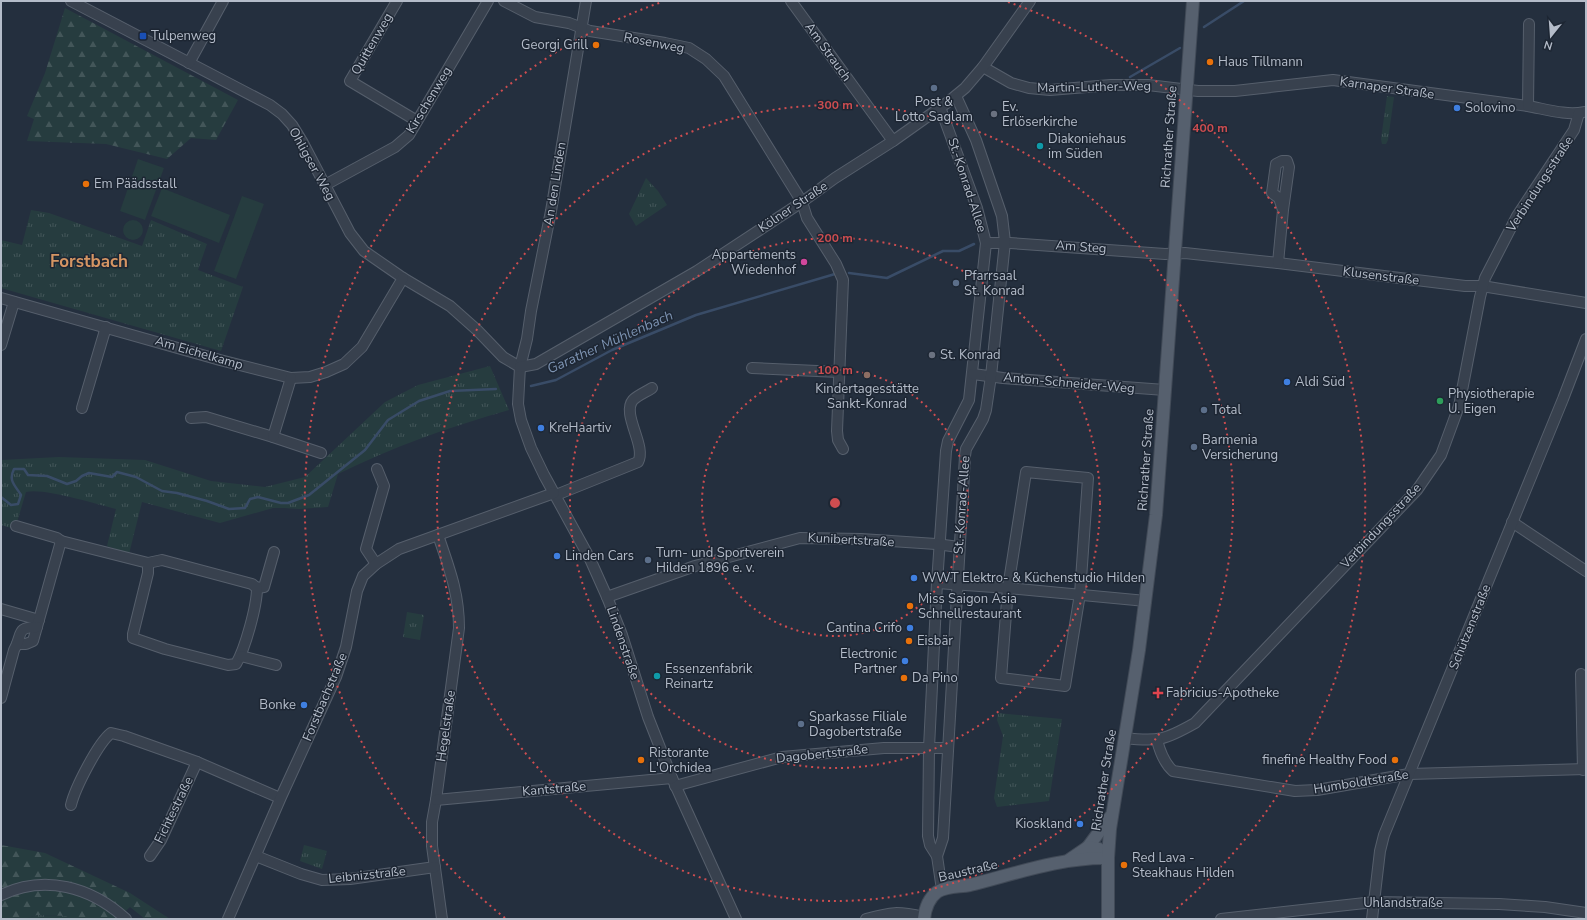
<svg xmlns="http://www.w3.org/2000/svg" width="1587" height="920" viewBox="0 0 1587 920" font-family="'Nunito Sans',sans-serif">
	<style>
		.grass { fill: url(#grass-tufts) }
		.forest { fill: url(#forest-firs) }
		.pitch { fill: #263c3f }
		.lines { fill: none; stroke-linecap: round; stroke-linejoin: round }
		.stream { stroke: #394c67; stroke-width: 2.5 }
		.minor-casing { stroke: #565f6c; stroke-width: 12 }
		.major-casing { stroke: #414a57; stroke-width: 14 }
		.minor { stroke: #38414e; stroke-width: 10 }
		.major { stroke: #56606e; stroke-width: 12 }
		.ring { fill: none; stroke: #ce4d50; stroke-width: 2; stroke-dasharray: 2 4 }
		.transit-dot { fill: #1a4fb4; stroke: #1d2633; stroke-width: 1.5 }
		.food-dot { fill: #e8710a; stroke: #1d2633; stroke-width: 1.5 }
		.service-dot { fill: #5c6f8a; stroke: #1d2633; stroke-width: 1.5 }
		.shop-dot { fill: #3f7fe0; stroke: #1d2633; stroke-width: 1.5 }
		.worship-dot { fill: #6b7280; stroke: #1d2633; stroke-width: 1.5 }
		.culture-dot { fill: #0f9aa8; stroke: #1d2633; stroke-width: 1.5 }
		.hotel-dot { fill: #d1479c; stroke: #1d2633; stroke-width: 1.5 }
		.education-dot { fill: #8d6e63; stroke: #1d2633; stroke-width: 1.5 }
		.leisure-dot { fill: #2e9e5b; stroke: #1d2633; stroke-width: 1.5 }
		.health-dot { fill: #e0444e; stroke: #1d2633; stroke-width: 1.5 }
		.labels { text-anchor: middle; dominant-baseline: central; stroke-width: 3; stroke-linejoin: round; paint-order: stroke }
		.poi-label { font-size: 13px; fill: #b4bcc9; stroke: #1d2633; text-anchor: start }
		.street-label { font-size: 13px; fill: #b4bcc9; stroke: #1d2633 }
		.water-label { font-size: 14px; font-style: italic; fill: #7c92b1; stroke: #1d2633 }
		.district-label { font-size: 17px; font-weight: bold; fill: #d59563; stroke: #1d2633 }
		.centre { fill: #ce4d50; stroke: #1d2633; stroke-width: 2 }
		.ring-label { font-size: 12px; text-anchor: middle; font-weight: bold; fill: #ce4d50; stroke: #1d2633; stroke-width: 3; stroke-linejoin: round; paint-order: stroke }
	</style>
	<defs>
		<pattern id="grass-tufts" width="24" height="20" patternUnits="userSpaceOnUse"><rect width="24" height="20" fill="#263c3f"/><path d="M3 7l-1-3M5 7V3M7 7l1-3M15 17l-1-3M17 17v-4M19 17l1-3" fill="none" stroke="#435659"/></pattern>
		<pattern id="forest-firs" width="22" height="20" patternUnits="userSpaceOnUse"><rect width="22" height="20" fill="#263c3f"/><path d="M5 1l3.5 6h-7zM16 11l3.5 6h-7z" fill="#435659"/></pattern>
	</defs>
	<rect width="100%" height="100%" fill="#242f3e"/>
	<!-- grass -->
	<g class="grass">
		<path d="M1387 96 1394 97 1388 140 1386 144H1382L1381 139Z"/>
		<path d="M646 178 658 191 667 205 636 226 629 214Z"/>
		<path d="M31 210 49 213 142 246 151 220 207 244 198 270 243 287 221 351 1 288V240L22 245Z"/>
		<path d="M490 366 509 410C449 427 393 447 338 474L328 507 299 509 284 508H273L220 523 142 502 129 554 107 546 116 509C94 504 46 488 26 492L15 529 1 525V460L59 457 145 460 211 481 265 487 305 477 385 402 418 385Z"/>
		<path d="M407 612 424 615 420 640 403 637Z"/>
		<path d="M998 713 1062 719 1049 801 997 807 994 798 1003 736 997 720Z"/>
		<path d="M304 845 327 851 322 869 300 861Z"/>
		<path d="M37 915 67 916 69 919H24Z"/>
	</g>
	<!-- forest -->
	<g class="forest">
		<path d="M65 8 238 100 216 140 191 138 167 159 106 144 27 141 34 119 27 116 45 73Z"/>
		<path d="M1 845 45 853 130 893 170 919H145L130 907 117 919H69L67 916 37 915 24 919H1Z"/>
	</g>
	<!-- pitch -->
	<g class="pitch">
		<path d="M138 159 164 168 145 220 120 211Z"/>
		<path d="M162 188 230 215 219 243 151 216Z"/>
		<path d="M242 196 264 204 236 279 214 271Z"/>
		<circle cx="133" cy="230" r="10"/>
	</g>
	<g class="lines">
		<!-- stream -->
		<g class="stream">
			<path d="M1204 27 1244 1"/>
			<path d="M1130 77 1180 48"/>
			<path d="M849 273 887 278 943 251H959L974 244"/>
			<path d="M531 386 556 380 612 350 696 315 835 274"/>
			<path d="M1 497 11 505 18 504 21 495C15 485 8 481 14 469H24L28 475 47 476 67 484 76 481 82 476 89 473 112 477 117 472 136 477 162 491 177 493 207 501 229 509 245 508 250 499 258 497 281 503H288L309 495 365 450 388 420 419 401 450 391 496 389"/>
		</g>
		<defs>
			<g id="minor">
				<path d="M71 1 270 105 282 114 292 125 303 143 350 233 364 251 403 278 450 306 477 330 503 357 520 367"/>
				<path d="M397 1 350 81 417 121"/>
				<path d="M504 1 535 17 569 23 590 31 665 43 689 48 706 59 724 76 802 202 807 218 836 264 843 280 837 431 838 440 843 449"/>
				<path d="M586 1 551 211 531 311 527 339 520 367 518 404 521 420 531 448 544 475 590 559 607 597 622 635 648 717 672 778 736 919"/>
				<path d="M791 1 893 141"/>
				<path d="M189 63 223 1"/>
				<path d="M983 67 1011 83 1029 88 1050 90 1111 85H1148L1198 91H1235L1333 80 1528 106C1545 109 1567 116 1584 112"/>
				<path d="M1528 106 1529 24"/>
				<path d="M940 107 977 208 986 243 969 400 948 441 946 451 937 583 929 748 928 836 930 845 937 856 942 890"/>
				<path d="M325 185 395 147 409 135 488 1"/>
				<path d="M986 243H1010L1165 254 1185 253 1278 263 1465 286H1482L1586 303"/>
				<path d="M1278 263 1283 210 1289 167 1287 161H1282L1276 164 1272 193 1279 198 1283 210"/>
				<path d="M1 298 220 360 291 378 310 377 326 372 344 364 362 347 403 278"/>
				<path d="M1 345 14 302"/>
				<path d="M520 367 536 364 697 271 802 202 835 178 893 141 948 102 965 88 983 67 1030 1"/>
				<path d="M752 368 839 372"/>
				<path d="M973 374 1003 378 1165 390"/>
				<path d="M82 408 106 327"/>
				<path d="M191 418 206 417 273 437 321 453"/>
				<path d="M273 437 291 378"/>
				<path d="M1026 472 1088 478 1080 594 1065 686 1001 678 1008 588Z"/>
				<path d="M556 495 638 462C647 446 621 414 633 400 638 395 646 392 652 388"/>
				<path d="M1512 522 1586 571"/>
				<path d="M16 526 57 538 61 541"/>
				<path d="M438 535C449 568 459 592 459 628L436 800 432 822V846L442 919"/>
				<path d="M376 564 366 549 384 486 377 469"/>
				<path d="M937 583 1008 588 1146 601"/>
				<path d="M257 588 264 587 274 552"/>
				<path d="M607 597 695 566 800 538 861 539 936 544 959 547"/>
				<path d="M1 609 39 620"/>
				<path d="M17 644H26L33 641 61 541 148 563 162 560 252 584 257 588C257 606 245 649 236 664L228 665 165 649 133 638V634L148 573V563"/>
				<path d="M241 656 276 665"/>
				<path d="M1581 674 1583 770"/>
				<path d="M1 698 14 650C23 635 15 627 37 627"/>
				<path d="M1125 738C1158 742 1165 740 1195 723L1417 490 1441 455 1459 406 1480 297 1485 278 1517 216 1574 130 1579 113"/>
				<path d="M1157 740C1160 752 1164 763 1173 771L1295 791 1317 790 1409 774 1586 769"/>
				<path d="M675 786 782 757 884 748H948"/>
				<path d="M436 800 672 778"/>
				<path d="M71 805C75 788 98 743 111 733L124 736 197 762 280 798"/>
				<path d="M150 856 161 840 197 762"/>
				<path d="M256 856 301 874 322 880 350 879 435 867"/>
				<path d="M937 856 943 838 965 456 966 449 983 419 986 410 991 376 1005 242 1002 216 976 140 956 96"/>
				<path d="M1 895C45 874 91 887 126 919"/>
				<path d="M228 919 281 797 336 677 346 647 357 591 363 576 376 564 399 549 554 493"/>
				<path d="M866 919C892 912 897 911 924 917"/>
				<path d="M1221 919 1374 902 1499 904 1545 907 1586 913"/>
				<path d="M1372 919 1380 851 1384 835 1563 399 1586 339"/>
			</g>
			<g id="major">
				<path d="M1088 847 1110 817"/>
				<path d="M1069 860 1088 847 1099 849 1108 858"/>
				<path d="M924 919C925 909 928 899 937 892 946 886 959 887 970 885 1014 874 1062 857 1108 858"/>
				<path d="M1108 919V858L1110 829 1139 650 1156 515 1193 1"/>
			</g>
		</defs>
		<!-- minor casing -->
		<use href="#minor" class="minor-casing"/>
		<!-- major casing -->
		<use href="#major" class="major-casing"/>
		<!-- minor -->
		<use href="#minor" class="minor"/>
		<!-- major -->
		<use href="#major" class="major"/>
	</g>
	<!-- distance rings -->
	<g class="ring">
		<circle cx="835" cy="503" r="133"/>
		<circle cx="835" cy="503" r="265"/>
		<circle cx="835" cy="503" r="398"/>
		<path d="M505 918A530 530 0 0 1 662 2M1008 2A530 530 0 0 1 1165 918"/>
	</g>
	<!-- markers -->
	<rect class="transit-dot" x="139" y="32" width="8" height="8" rx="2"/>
	<g class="food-dot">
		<circle cx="596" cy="45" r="4"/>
		<circle cx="1210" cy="62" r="4"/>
		<circle cx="86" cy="184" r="4"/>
		<circle cx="910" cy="606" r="4"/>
		<circle cx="909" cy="641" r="4"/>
		<circle cx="904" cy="678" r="4"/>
		<circle cx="641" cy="760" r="4"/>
		<circle cx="1395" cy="760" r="4"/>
		<circle cx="1124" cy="865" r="4"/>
	</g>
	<g class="service-dot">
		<circle cx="934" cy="88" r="4"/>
		<circle cx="956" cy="283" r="4"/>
		<circle cx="1204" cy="410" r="4"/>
		<circle cx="1194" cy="447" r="4"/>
		<circle cx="648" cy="560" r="4"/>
		<circle cx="801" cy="724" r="4"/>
	</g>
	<g class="shop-dot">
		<circle cx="1457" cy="108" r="4"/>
		<circle cx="1287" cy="382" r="4"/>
		<circle cx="541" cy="428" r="4"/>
		<circle cx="557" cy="556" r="4"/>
		<circle cx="914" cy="578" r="4"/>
		<circle cx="910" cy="628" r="4"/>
		<circle cx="905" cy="661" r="4"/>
		<circle cx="304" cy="705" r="4"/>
		<circle cx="1080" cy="824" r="4"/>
	</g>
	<g class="worship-dot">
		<circle cx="994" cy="114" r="4"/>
		<circle cx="932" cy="355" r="4"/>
	</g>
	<g class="culture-dot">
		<circle cx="1040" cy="146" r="4"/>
		<circle cx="657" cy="676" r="4"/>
	</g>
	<circle class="hotel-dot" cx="804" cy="262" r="4"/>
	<circle class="education-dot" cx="867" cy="375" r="4"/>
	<circle class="leisure-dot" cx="1440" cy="401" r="4"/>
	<path class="health-dot" d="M1156 687h4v4h4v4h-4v4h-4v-4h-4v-4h4z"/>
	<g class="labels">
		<!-- poi labels -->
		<g class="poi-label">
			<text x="151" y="36">Tulpenweg</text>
			<text x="588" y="45" text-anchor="end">Georgi Grill</text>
			<text x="1218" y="62">Haus Tillmann</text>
			<text x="934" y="102" text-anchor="middle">Post &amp;<tspan x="934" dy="15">Lotto Saglam</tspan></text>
			<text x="1002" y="107">Ev.<tspan x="1002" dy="15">Erlöserkirche</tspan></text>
			<text x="1465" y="108">Solovino</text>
			<text x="1048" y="139">Diakoniehaus<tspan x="1048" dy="15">im Süden</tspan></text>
			<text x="94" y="184">Em Päädsstall</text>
			<text x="796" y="255" text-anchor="end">Appartements<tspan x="796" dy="15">Wiedenhof</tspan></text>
			<text x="964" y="276">Pfarrsaal<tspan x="964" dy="15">St. Konrad</tspan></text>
			<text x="940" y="355">St. Konrad</text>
			<text x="1295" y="382">Aldi Süd</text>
			<text x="867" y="389" text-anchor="middle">Kindertagesstätte<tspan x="867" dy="15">Sankt-Konrad</tspan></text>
			<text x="1448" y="394">Physiotherapie<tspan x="1448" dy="15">U. Eigen</tspan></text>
			<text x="1212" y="410">Total</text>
			<text x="549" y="428">KreHaartiv</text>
			<text x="1202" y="440">Barmenia<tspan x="1202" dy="15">Versicherung</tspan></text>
			<text x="656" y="553">Turn- und Sportverein<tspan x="656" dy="15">Hilden 1896 e. v.</tspan></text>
			<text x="565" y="556">Linden Cars</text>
			<text x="922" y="578">WWT Elektro- &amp; Küchenstudio Hilden</text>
			<text x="918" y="599">Miss Saigon Asia<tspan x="918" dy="15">Schnellrestaurant</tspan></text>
			<text x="902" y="628" text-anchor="end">Cantina Crifo</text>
			<text x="917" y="641">Eisbär</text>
			<text x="897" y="654" text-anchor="end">Electronic<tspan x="897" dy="15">Partner</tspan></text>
			<text x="665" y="669">Essenzenfabrik<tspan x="665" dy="15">Reinartz</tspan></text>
			<text x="912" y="678">Da Pino</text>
			<text x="1166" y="693">Fabricius-Apotheke</text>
			<text x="296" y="705" text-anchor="end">Bonke</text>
			<text x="809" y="717">Sparkasse Filiale<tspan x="809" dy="15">Dagobertstraße</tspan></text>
			<text x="649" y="753">Ristorante<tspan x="649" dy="15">L'Orchidea</tspan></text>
			<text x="1387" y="760" text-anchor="end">finefine Healthy Food</text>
			<text x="1072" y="824" text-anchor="end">Kioskland</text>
			<text x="1132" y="858">Red Lava -<tspan x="1132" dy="15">Steakhaus Hilden</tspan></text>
		</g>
		<!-- street labels -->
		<g class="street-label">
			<text transform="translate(654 43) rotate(11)">Rosenweg</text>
			<text transform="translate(372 44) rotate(-60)">Quittenweg</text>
			<text transform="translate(828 52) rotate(54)">Am Strauch</text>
			<text transform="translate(1094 87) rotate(-1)">Martin-Luther-Weg</text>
			<text transform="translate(1387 88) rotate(8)">Karnaper Straße</text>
			<text transform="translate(429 100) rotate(-59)">Kirschenweg</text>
			<text transform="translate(1169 137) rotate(-86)">Richrather Straße</text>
			<text transform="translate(312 164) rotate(61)">Ohligser Weg</text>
			<text transform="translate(555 184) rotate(-81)">An den Linden</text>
			<text transform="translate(1540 184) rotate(-57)">Verbindungsstraße</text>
			<text transform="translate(967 185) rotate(72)">St.-Konrad-Allee</text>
			<text transform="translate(793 207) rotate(-34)">Kölner Straße</text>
			<text transform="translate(1081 247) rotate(4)">Am Steg</text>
			<text transform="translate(1381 276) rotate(7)">Klusenstraße</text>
			<text transform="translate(199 353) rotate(16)">Am Eichelkamp</text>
			<text transform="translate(1069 383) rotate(5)">Anton-Schneider-Weg</text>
			<text transform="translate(1146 460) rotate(-86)">Richrather Straße</text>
			<text transform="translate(962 505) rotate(-86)">St.-Konrad-Allee</text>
			<text transform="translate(1381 526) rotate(-47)">Verbindungsstraße</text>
			<text transform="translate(851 540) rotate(3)">Kunibertstraße</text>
			<text transform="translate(1470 627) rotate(-68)">Schützenstraße</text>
			<text transform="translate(623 643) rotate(71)">Lindenstraße</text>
			<text transform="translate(325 697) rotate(-67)">Forstbachstraße</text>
			<text transform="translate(446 726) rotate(-82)">Hegelstraße</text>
			<text transform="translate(822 754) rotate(-6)">Dagobertstraße</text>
			<text transform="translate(1104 780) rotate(-81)">Richrather Straße</text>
			<text transform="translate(1361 782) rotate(-9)">Humboldtstraße</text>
			<text transform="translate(554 789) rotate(-5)">Kantstraße</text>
			<text transform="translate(174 810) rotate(-64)">Fichtestraße</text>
			<text transform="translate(968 871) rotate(-13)">Baustraße</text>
			<text transform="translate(367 875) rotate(-6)">Leibnizstraße</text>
			<text x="1403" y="903">Uhlandstraße</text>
		</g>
		<!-- water labels -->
		<g class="water-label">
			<text transform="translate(610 342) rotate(-24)">Garather Mühlenbach</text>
		</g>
		<!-- district labels -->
		<g class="district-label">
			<text x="89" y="261">Forstbach</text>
		</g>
	</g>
	<circle cx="835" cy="503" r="6" class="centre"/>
	<g class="ring-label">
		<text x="835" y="109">300 m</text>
		<text x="1210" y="132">400 m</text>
		<text x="835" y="242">200 m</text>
		<text x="835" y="374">100 m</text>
	</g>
	<!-- border -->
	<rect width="1587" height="920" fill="none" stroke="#b4bcc9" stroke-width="4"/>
	<!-- north arrow -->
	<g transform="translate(1551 36) rotate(197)" stroke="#1d2633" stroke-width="3" paint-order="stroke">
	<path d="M0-3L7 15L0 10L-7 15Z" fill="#b4bcc9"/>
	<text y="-6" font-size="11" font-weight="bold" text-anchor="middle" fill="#b4bcc9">N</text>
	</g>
</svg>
